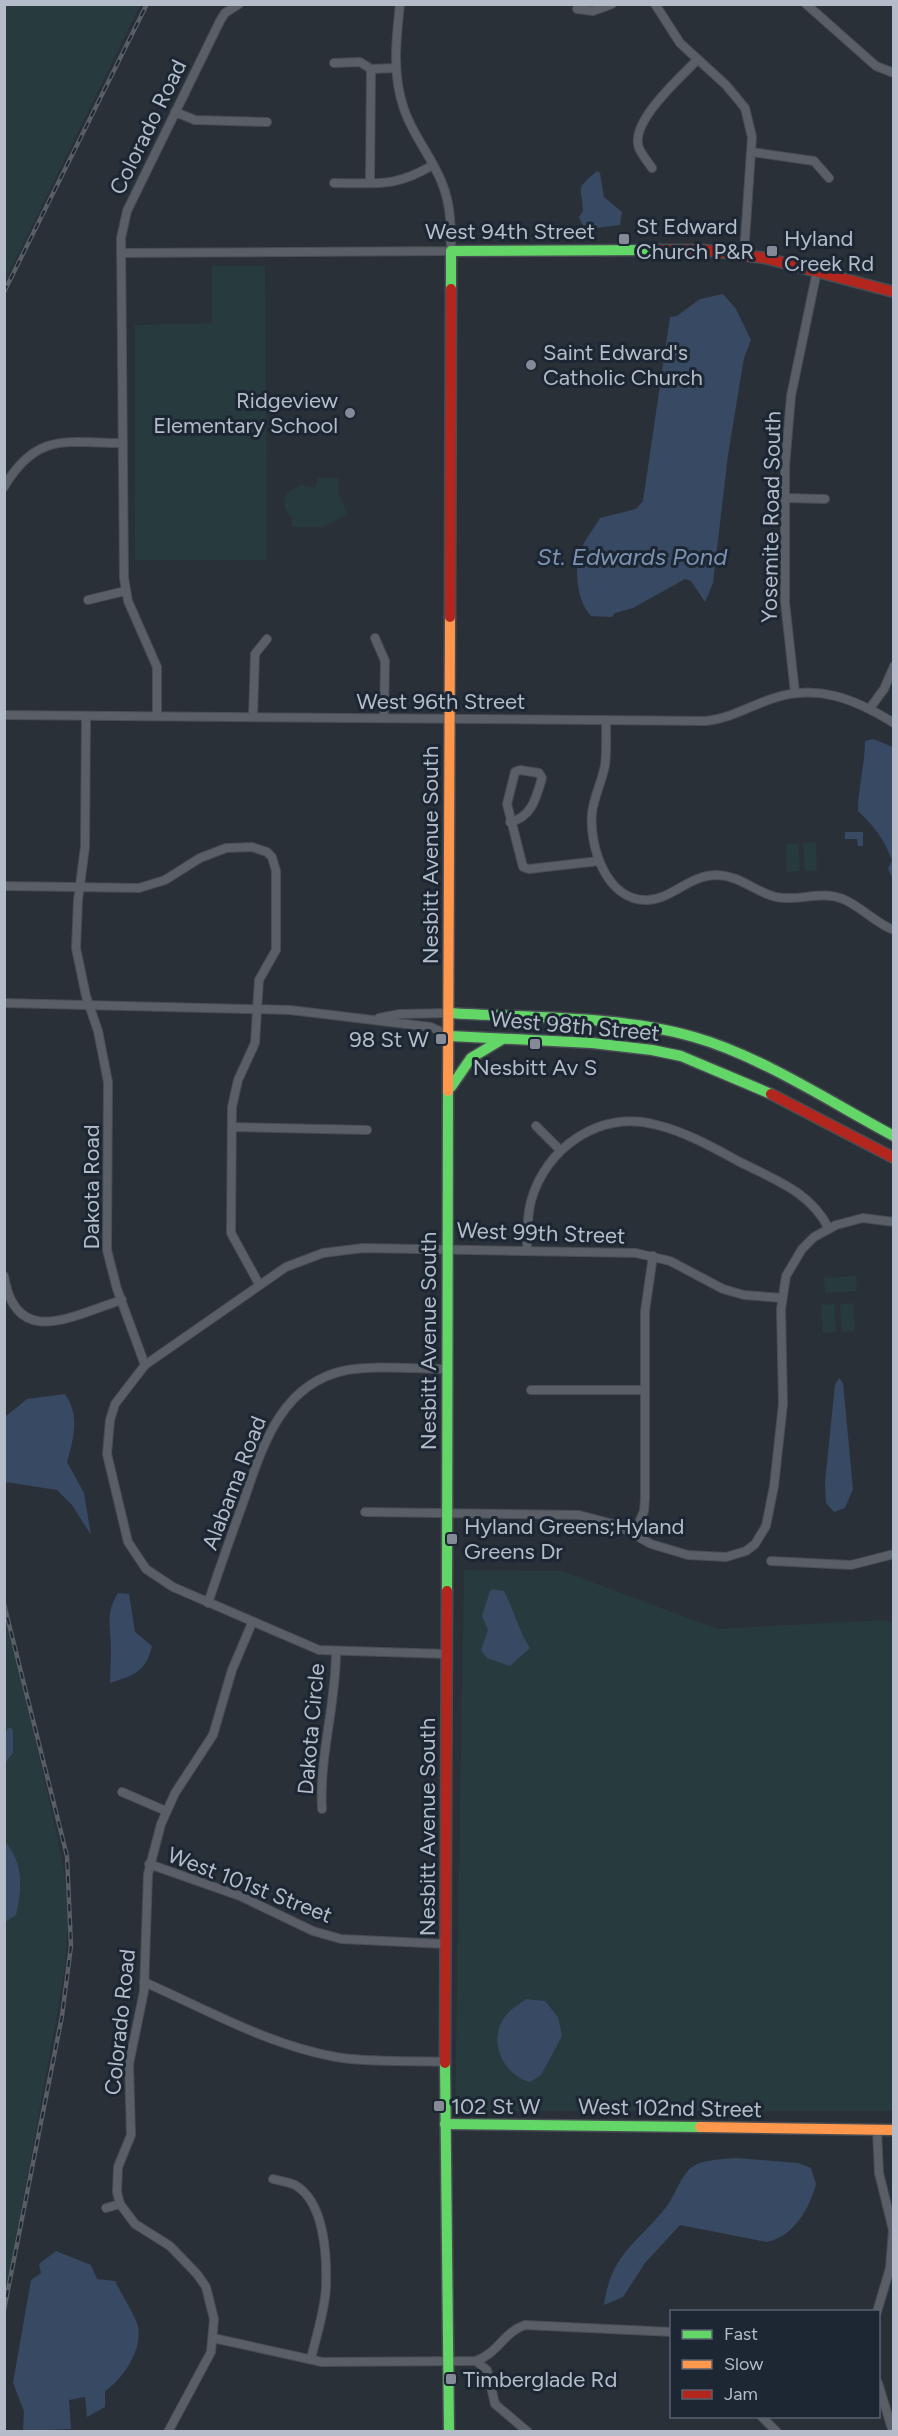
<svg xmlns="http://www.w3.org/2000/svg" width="898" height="2436" viewBox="0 0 898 2436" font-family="Figtree,sans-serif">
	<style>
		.green { fill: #273a3e }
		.water { fill: #384963 }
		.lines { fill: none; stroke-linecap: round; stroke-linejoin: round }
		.street-casing { stroke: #484c53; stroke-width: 10 }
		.fast-casing { stroke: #484c53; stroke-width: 13 }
		.slow-casing { stroke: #484c53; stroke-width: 13 }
		.jam-casing { stroke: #484c53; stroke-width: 13 }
		.street { stroke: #5a5e66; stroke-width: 8 }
		.fast { stroke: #63d668; stroke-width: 10 }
		.slow { stroke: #ff974d; stroke-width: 10 }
		.jam { stroke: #b3261e; stroke-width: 10 }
		.rail-casing { stroke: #595d64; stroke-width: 4.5 }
		.rail { stroke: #1d2633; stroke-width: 2; stroke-dasharray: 7; stroke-linecap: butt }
		.poi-dot { fill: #848b96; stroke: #1d2633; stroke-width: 2 }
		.labels { text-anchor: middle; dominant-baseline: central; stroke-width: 6; stroke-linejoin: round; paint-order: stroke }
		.street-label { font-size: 22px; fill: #b4bcc9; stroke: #1d2633 }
		.poi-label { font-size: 22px; fill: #b4bcc9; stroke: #1d2633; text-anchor: start }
		.water-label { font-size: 24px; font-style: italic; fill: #7c92b1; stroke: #1d2633 }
	</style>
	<rect width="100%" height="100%" fill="#2a3038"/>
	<!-- green -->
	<g class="green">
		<path d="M4 5H140L5 281H4Z"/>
		<path d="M212 266H265L267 560H135V325L212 323Z"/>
		<path d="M318 478H339L338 492 348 514 323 527H292V518C285 513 284 503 285 494L300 485 315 488Z"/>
		<path d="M816 842 817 870 805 871 803 843Z"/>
		<path d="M798 843 800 871 787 872 786 844Z"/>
		<path d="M856 1276 857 1291 825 1293 824 1278Z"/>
		<path d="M853 1303 855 1331 842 1332 840 1304Z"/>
		<path d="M834 1304 836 1332 823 1333 821 1305Z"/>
		<path d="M464 1570 562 1571 717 1629 884 1620 893 1623V2111H455Z"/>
		<path d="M5 1611 56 1830 65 1877 68 1921 65 1967 55 2026 5 2296Z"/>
	</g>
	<!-- water -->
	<g class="water">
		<path d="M597 171 600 173 604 197 622 212 620 225 596 228 583 226 579 217 583 211C582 184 574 191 597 171Z"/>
		<path d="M723 294 736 309 751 340 744 358 728 455 713 583 705 602 691 581 685 579 633 608 615 613 612 617 591 616C577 602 574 569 580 552 584 540 594 529 600 518L636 509 643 501 670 317 677 316 700 299Z"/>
		<path d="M873 739 893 747V879L888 869 892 860C884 839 874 826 858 811 858 787 865 765 865 741Z"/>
		<path d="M845 832H863V846H858L857 839H845Z"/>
		<path d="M839 1378 843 1383 853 1489 845 1508 834 1512 826 1503 825 1482 835 1385Z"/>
		<path d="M65 1394C80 1416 74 1437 67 1462L84 1493 91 1535 72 1505 57 1490 5 1482V1417L27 1399Z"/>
		<path d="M493 1589 504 1591C513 1608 520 1634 530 1648L510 1666 487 1658 481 1650 488 1630 482 1616 490 1591Z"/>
		<path d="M118 1593 129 1594 135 1632 152 1646C146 1672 134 1675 110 1683 110 1672 111 1660 111 1649 111 1627 105 1613 118 1593Z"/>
		<path d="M10 1727 13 1730V1753L5 1763V1732Z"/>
		<path d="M5 1842C24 1863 22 1889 16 1915L5 1922Z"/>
		<path d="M526 1999 545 2001 558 2017 562 2036 541 2075 530 2082C502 2075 486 2038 507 2014 512 2008 520 2004 526 1999Z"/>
		<path d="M737 2158 798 2163 811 2168 816 2184C810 2208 793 2237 767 2242L680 2225 645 2263 623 2297 604 2305C611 2253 638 2243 667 2206 675 2195 681 2175 692 2167 704 2159 723 2159 737 2158Z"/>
		<path d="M56 2251 91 2265 97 2279 115 2281C122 2295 131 2309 137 2323 145 2347 123 2379 105 2391V2407L87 2417 85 2397 69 2400 71 2429 23 2431 24 2411 13 2383 31 2280 41 2273 39 2264Z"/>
	</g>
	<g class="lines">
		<defs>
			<g id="street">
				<path d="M655 4 680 43 726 85 745 108 752 137 744 254"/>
				<path d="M806 4 876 66 894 73"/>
				<path d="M577 9 593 11 612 4"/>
				<path d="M334 63 360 62 371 69 396 68"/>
				<path d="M175 112 195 120 267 122"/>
				<path d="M752 152 814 161 829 178"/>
				<path d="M652 168C648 162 642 155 639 148 629 122 681 77 697 60"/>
				<path d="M334 183C377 183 394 188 433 165"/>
				<path d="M370 183 371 69"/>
				<path d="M121 253 451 251C451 227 451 205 442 183 432 157 413 136 404 109 392 75 396 40 400 4"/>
				<path d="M4 487C37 431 67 443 123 443"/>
				<path d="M785 498 825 499"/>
				<path d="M88 600 125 591"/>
				<path d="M375 638 385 661 384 718"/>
				<path d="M795 693 785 602V467L791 396 817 271"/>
				<path d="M870 708 884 689 894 666"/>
				<path d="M4 715 706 721C731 718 748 707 771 699 817 683 855 699 894 723"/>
				<path d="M86 716 85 847 78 900 76 948 86 996 98 1031 108 1082 107 1250 117 1289 145 1365 115 1404 110 1420 107 1454 128 1542 146 1569 173 1587 319 1650 447 1654"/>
				<path d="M157 716V667L128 601 124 578 121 238 127 211 220 21 225 13 239 4"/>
				<path d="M253 717 255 654 267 639"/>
				<path d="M606 720C606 734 607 751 605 765 602 782 594 796 592 813 589 846 606 900 646 900 672 900 688 875 717 875 741 876 755 892 776 897 799 902 820 890 843 899 862 907 875 923 894 930"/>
				<path d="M510 822C532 817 536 798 542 778L539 773 520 770 515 772 507 804 523 867 529 869 599 861"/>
				<path d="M4 886 139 888 165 880 200 858 226 848 252 847 267 852 272 857 276 871V950L259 980 255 1043 238 1080 232 1107 231 1233 259 1284"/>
				<path d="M4 1003 290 1010 431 1027 450 1036"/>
				<path d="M379 1018 400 1014 449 1013"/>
				<path d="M536 1126 560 1150"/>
				<path d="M232 1127 367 1130"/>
				<path d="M527 1251C527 1234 527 1217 531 1201 546 1147 601 1109 657 1125 686 1132 714 1148 740 1162 775 1180 811 1192 829 1229"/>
				<path d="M4 1276C16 1351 75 1314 122 1300"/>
				<path d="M145 1365 286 1267 323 1253 363 1248 636 1253 670 1261 723 1289 744 1295 782 1298"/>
				<path d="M531 1390H645"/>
				<path d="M365 1512 579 1515 617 1525 651 1544 688 1555 726 1557 746 1551 755 1544 766 1526 774 1486 783 1404 781 1309 786 1276 802 1249 814 1237 836 1225 863 1218 894 1222"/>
				<path d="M634 1534 644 1511 645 1498V1311L653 1256"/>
				<path d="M771 1561 851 1565 894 1554"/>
				<path d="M208 1603C219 1570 231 1536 243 1503 262 1448 280 1383 347 1370 379 1365 415 1369 448 1369"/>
				<path d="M122 1792 166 1811"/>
				<path d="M322 1809C319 1756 336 1705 336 1652"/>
				<path d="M149 1864 240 1896 313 1931 341 1939 446 1944"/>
				<path d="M144 1982C206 2009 268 2045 336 2057 371 2063 410 2060 446 2062"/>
				<path d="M877 2130 879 2173 893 2230 890 2268 877 2312"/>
				<path d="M273 2179C280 2181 289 2182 295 2185 325 2202 327 2257 326 2287 325 2311 316 2336 311 2359"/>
				<path d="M106 2208 120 2204"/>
				<path d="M213 2338 322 2362 476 2361C498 2353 504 2332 525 2325L672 2332"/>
				<path d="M476 2361 487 2370 495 2404 528 2432"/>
				<path d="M878 2383 893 2432"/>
				<path d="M761 2416 777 2432"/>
				<path d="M168 2432 211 2352 214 2319 206 2287 197 2274 170 2246 135 2224 120 2204 117 2192 118 2167 131 2135 129 2064 144 1991 148 1874 161 1824 175 1793 213 1735 232 1670 252 1623"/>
			</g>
			<g id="fast">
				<path d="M451 289V251L660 250"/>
				<path d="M449 1013C528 1018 617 1015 694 1037 761 1056 832 1103 894 1136"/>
				<path d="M450 1036 592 1043 652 1050 681 1056 771 1094"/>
				<path d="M451 1087 471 1058 501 1040"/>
				<path d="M447 1591 448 1091"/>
				<path d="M445 2063 449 2432"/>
				<path d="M445 2124 700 2127"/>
			</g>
			<g id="slow">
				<path d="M448 1091 450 617"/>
				<path d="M700 2127 894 2130"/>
			</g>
			<g id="jam">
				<path d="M660 250H704L765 258 894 292"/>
				<path d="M450 617 451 289"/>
				<path d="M771 1094 894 1158"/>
				<path d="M445 2063 447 1591"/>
			</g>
		</defs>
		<!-- street casing -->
		<use href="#street" class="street-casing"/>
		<!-- fast casing -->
		<use href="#fast" class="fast-casing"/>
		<!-- slow casing -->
		<use href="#slow" class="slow-casing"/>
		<!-- jam casing -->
		<use href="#jam" class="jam-casing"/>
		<!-- street -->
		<use href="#street" class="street"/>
		<!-- fast -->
		<use href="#fast" class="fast"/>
		<!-- slow -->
		<use href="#slow" class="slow"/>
		<!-- jam -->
		<use href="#jam" class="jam"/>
		<defs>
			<g id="rail">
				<path d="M4 292 147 4"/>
				<path d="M4 1604 67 1856 71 1946 62 2016 4 2310"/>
			</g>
		</defs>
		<!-- rail casing -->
		<use href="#rail" class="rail-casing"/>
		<!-- rail -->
		<use href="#rail" class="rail"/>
	</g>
	<!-- markers -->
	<g class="poi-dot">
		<rect x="618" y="233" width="12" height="12" rx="3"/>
		<rect x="766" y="245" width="12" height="12" rx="3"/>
		<circle cx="531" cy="365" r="6"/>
		<circle cx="350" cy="413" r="6"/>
		<rect x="435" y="1033" width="12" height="12" rx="3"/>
		<rect x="529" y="1038" width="12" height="12" rx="3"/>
		<rect x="446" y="1533" width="12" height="12" rx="3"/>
		<rect x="433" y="2100" width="12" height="12" rx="3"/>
		<rect x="445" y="2373" width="12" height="12" rx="3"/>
	</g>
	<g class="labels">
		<!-- street labels -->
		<g class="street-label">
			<text transform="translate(148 127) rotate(-64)">Colorado Road</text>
			<text x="510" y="231">West 94th Street</text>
			<text transform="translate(771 517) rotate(-89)">Yosemite Road South</text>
			<text x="441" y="701">West 96th Street</text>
			<text transform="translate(430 855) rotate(-90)">Nesbitt Avenue South</text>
			<text transform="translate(575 1026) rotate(5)">West 98th Street</text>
			<text transform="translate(91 1187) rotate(-90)">Dakota Road</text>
			<text transform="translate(541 1233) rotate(2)">West 99th Street</text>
			<text transform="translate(428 1341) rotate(-90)">Nesbitt Avenue South</text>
			<text transform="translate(234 1483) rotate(-69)">Alabama Road</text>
			<text transform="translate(311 1729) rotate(-85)">Dakota Circle</text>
			<text transform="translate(427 1827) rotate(-90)">Nesbitt Avenue South</text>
			<text transform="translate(250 1885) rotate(21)">West 101st Street</text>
			<text transform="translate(120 2022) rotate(-84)">Colorado Road</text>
			<text transform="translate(670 2108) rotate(1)">West 102nd Street</text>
		</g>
		<!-- poi labels -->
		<g class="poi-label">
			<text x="636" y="226">St Edward<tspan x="636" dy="25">Church P&amp;R</tspan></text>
			<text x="784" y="238">Hyland<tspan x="784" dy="25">Creek Rd</tspan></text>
			<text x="543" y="352">Saint Edward's<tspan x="543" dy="25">Catholic Church</tspan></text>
			<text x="338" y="400" text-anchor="end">Ridgeview<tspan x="338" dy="25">Elementary School</tspan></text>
			<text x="429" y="1039" text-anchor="end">98 St W</text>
			<text x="535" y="1067" text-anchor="middle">Nesbitt Av S</text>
			<text x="464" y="1526">Hyland Greens;Hyland<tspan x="464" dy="25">Greens Dr</tspan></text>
			<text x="451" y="2106">102 St W</text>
			<text x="463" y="2379">Timberglade Rd</text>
		</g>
		<!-- water labels -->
		<g class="water-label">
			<text x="632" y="556">St. Edwards Pond</text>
		</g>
	</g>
	<!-- border -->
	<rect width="898" height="2436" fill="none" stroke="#b4bcc9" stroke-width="12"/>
	<!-- legend -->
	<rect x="670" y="2310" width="210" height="108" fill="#1d2633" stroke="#59626f" stroke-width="1.5"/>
	<rect x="682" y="2330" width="30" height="9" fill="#63d668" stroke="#59626f" stroke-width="1.5"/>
	<text x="724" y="2340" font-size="18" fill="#b4bcc9">Fast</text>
	<rect x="682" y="2360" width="30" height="9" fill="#ff974d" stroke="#59626f" stroke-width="1.5"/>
	<text x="724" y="2370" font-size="18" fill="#b4bcc9">Slow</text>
	<rect x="682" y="2390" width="30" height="9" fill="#b3261e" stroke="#59626f" stroke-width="1.5"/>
	<text x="724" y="2400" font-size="18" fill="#b4bcc9">Jam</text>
</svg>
